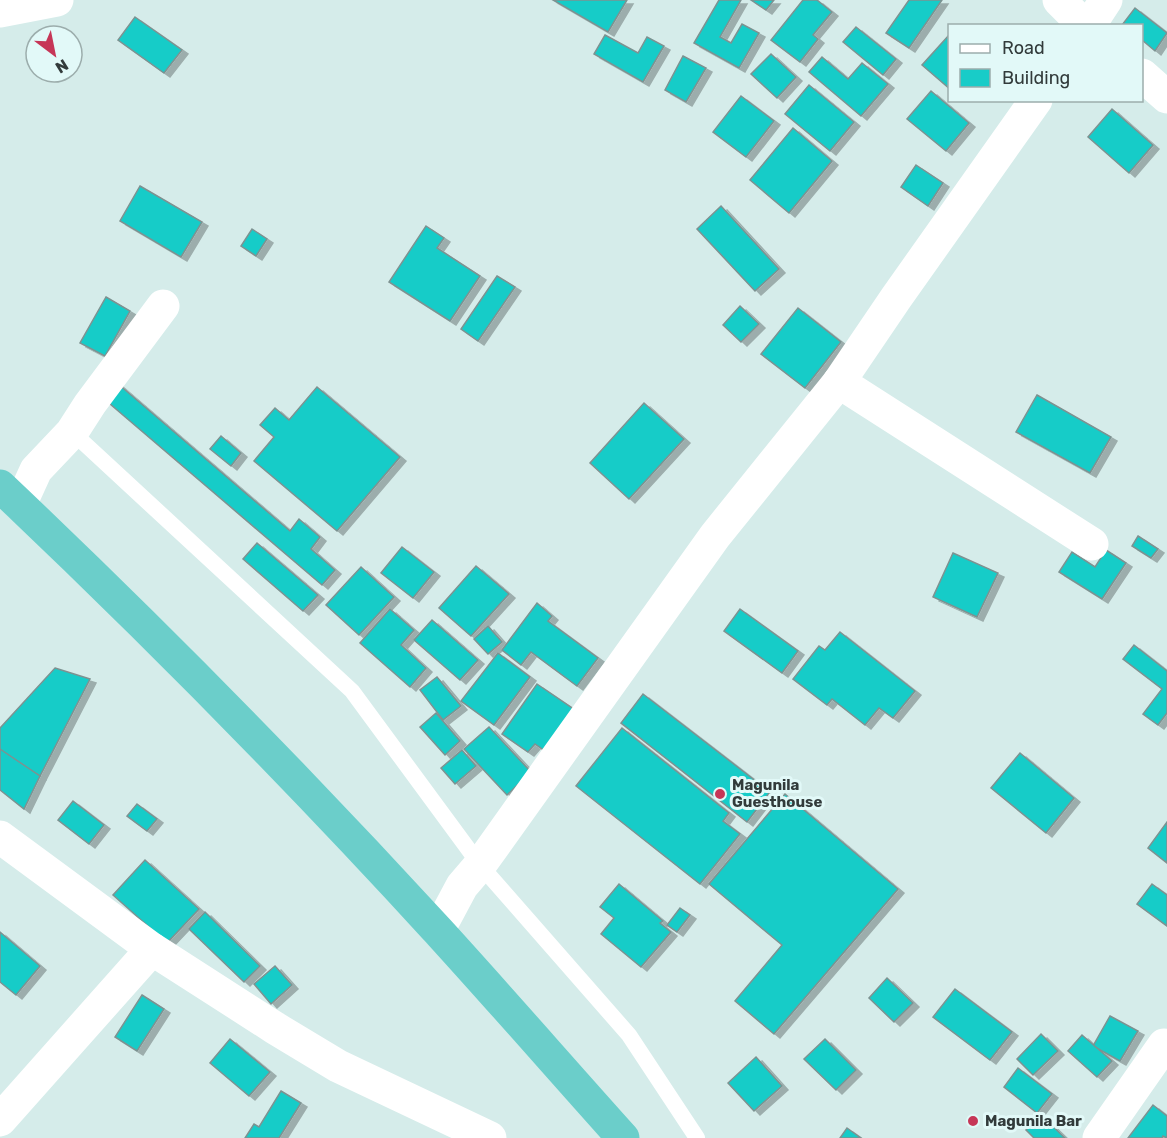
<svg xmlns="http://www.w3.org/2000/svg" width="1167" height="1138" viewBox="0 0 1167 1138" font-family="Rubik,sans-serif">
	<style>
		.building { fill: #18ccc8; stroke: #7d9291; stroke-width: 1.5; filter: url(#shadow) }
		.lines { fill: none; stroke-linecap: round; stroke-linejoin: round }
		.service { stroke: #fff; stroke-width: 16 }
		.minor { stroke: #fff; stroke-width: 33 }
		.trunk { stroke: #6bceca; stroke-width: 33 }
		.poi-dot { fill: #c63657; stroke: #e2f9f8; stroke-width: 2 }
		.labels { text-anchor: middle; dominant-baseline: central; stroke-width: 6; stroke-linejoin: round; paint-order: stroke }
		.poi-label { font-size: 15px; font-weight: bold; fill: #323b3b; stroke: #e2f9f8; text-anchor: start }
	</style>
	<defs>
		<filter id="shadow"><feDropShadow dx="6" dy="4" stdDeviation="0" flood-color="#0004"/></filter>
	</defs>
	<rect width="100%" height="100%" fill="#d5ecea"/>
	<!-- building -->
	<g class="building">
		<path d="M553 0H627L608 32Z"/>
		<path d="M719 0H741L720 37 731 43 742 24 759 33 739 68 694 43Z"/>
		<path d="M751 0H774L766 10Z"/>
		<path d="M803 0H817L832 12 813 35 818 39 800 62 771 40Z"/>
		<path d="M909 0H942L909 48 886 33Z"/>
		<path d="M1135 8 1167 33 1155 51 1142 40V26L1122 25Z"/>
		<path d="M135 17 182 50 164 73 118 40Z"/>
		<path d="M856 27 896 59 883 75 843 42Z"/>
		<path d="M950 34V89L922 65Z"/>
		<path d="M605 35 638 53 647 37 664 46 643 82 594 54Z"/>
		<path d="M771 54 796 77 777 98 751 74Z"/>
		<path d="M683 56 706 68 686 102 665 90Z"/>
		<path d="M822 57 848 79 862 63 888 84 861 116 809 72Z"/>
		<path d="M809 85 854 122 830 151 785 114Z"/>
		<path d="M931 91 969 123 946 151 907 119Z"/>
		<path d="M741 96 774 121 746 157 713 132Z"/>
		<path d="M1112 109 1153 145 1129 173 1088 137Z"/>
		<path d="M793 128 832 161 789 213 750 180Z"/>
		<path d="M916 165 943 183 928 206 901 187Z"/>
		<path d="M140 186 202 222 181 257 120 221Z"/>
		<path d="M721 206 779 269 755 291 697 229Z"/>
		<path d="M426 226 444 238 437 248 480 276 450 321 389 282Z"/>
		<path d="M252 229 267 239 256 256 241 246Z"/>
		<path d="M497 276 515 287 478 341 461 329Z"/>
		<path d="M106 297 130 311 105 356 80 343Z"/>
		<path d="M740 306 759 324 741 342 723 325Z"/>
		<path d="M798 308 841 342 805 388 761 354Z"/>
		<path d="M117 383 290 531 299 519 320 537 311 549 335 570 322 585 103 398Z"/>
		<path d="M317 387 400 457 337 531 254 461 274 437 260 425 275 408 289 420Z"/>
		<path d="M1037 395 1111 437 1090 473 1016 432Z"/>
		<path d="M644 403 684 439 629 499 590 463Z"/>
		<path d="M221 436 241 453 231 466 210 449Z"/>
		<path d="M1138 536 1158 549 1151 558 1132 546Z"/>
		<path d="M257 543 318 595 303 611 243 559Z"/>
		<path d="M402 547 434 572 413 598 381 573Z"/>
		<path d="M1106 550 1126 563 1102 599 1059 572 1072 552 1095 567Z"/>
		<path d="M953 553 998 573 977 617 933 597Z"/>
		<path d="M476 566 509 594 471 636 439 608Z"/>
		<path d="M361 567 394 597 359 635 326 605Z"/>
		<path d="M537 603 552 616 548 621 598 658 577 686 531 652 521 665 502 650Z"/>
		<path d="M390 609 414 630 401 645 426 668 410 687 360 643Z"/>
		<path d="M740 609 798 651 782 673 724 631Z"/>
		<path d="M432 620 478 660 460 680 414 640Z"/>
		<path d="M488 626 502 642 488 654 474 639Z"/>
		<path d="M840 632 915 691 893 718 879 708 865 725 832 699 827 705 793 679 819 646 825 650Z"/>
		<path d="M1134 645 1167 671V713L1158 725 1143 714 1162 689 1123 659Z"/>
		<path d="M498 653 530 677 494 725 461 701Z"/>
		<path d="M55 668 90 679 40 776 0 755V728Z"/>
		<path d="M437 677 461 706 443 720 420 690Z"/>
		<path d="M537 684 575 710 545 751 535 744 528 752 502 734Z"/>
		<path d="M643 694 770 792 747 822 621 723Z"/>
		<path d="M436 713 460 741 445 755 420 727Z"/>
		<path d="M489 727 531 772 507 795 464 749Z"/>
		<path d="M622 728 729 813 723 821 740 834 700 884 576 786Z"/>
		<path d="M0 749 40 776 24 809 0 790Z"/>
		<path d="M462 750 476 766 455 784 441 768Z"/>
		<path d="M1020 753 1074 798 1046 833 991 788Z"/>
		<path d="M785 794 898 889 774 1034 735 1001 782 945 709 884Z"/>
		<path d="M73 801 104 825 89 844 58 820Z"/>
		<path d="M137 804 157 819 147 831 127 816Z"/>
		<path d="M1167 822V863L1148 848Z"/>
		<path d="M145 860 199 909 167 943 113 895Z"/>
		<path d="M619 884 663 921 660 923 671 932 641 967 601 934 614 918 600 907Z"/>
		<path d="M1152 884 1167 895V926L1137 904Z"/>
		<path d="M680 908 690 915 677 932 667 925Z"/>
		<path d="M205 912 260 966 244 982 189 929Z"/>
		<path d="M0 932 40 966 16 995 0 982Z"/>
		<path d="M275 966 292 985 271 1004 254 984Z"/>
		<path d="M887 978 913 1003 894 1022 869 998Z"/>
		<path d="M955 989 1012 1032 990 1060 933 1017Z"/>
		<path d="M142 995 164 1009 137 1051 115 1037Z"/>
		<path d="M1110 1016 1138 1031 1120 1061 1093 1046Z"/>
		<path d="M1041 1034 1058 1051 1033 1075 1017 1059Z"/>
		<path d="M1082 1035 1112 1061 1097 1077 1068 1051Z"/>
		<path d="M230 1039 270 1072 249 1096 210 1063Z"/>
		<path d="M825 1039 856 1070 836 1090 804 1059Z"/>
		<path d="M756 1057 782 1086 754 1111 728 1083Z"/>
		<path d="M1018 1068 1052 1094 1037 1113 1004 1087Z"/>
		<path d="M281 1091 301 1103 279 1138H245L254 1124 259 1127Z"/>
		<path d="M1153 1105 1167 1116V1138L1163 1136 1162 1138H1128Z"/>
		<path d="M1041 1115 1065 1138H1034L1026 1130Z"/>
		<path d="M847 1128 861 1138H840Z"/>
	</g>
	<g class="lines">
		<!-- service -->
		<path class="service" d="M72 432 352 691 480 865 629 1035 697 1138"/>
		<!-- minor -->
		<g class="minor">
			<path d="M1059 0 1085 26"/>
			<path d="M0 11 57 0"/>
			<path d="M1089 26 1106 0"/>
			<path d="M1142 75 1167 97"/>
			<path d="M839 382 1092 544"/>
			<path d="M20 505 36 470 72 432 90 404 163 306"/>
			<path d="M0 837 152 949 275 1028 338 1066 490 1138"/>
			<path d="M438 931 462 886 480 865 715 536 839 382 896 298 1036 100"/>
			<path d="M0 1120 152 949"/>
			<path d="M1099 1138 1164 1045 1167 1046"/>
		</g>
		<!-- trunk -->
		<path class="trunk" d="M0 486C151 629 298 778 439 932 501 1000 561 1069 623 1138"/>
	</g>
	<!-- markers -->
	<g class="poi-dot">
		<circle cx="720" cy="794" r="6"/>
		<circle cx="973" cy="1121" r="6"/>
	</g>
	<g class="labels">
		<!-- poi labels -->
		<g class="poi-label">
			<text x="732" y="785">Magunila<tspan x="732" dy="17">Guesthouse</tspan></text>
			<text x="985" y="1121">Magunila Bar</text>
		</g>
	</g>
	<!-- legend -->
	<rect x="948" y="24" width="195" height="78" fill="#e2f9f8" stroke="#9cadac" stroke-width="1.5"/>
	<rect x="960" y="44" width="30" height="9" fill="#ffffff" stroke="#9cadac" stroke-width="1.5"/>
	<text x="1002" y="54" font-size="18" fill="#323b3b">Road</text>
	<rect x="960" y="69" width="30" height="18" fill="#18ccc8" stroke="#9cadac" stroke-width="1.5"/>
	<text x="1002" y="84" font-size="18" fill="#323b3b">Building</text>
	<!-- north arrow -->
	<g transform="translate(54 54) rotate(148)"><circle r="28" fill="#e2f9f8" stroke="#9cadac" stroke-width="1.5"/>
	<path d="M0-4.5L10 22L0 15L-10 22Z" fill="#c63657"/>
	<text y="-9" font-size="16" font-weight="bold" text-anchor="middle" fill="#323b3b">N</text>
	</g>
</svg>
